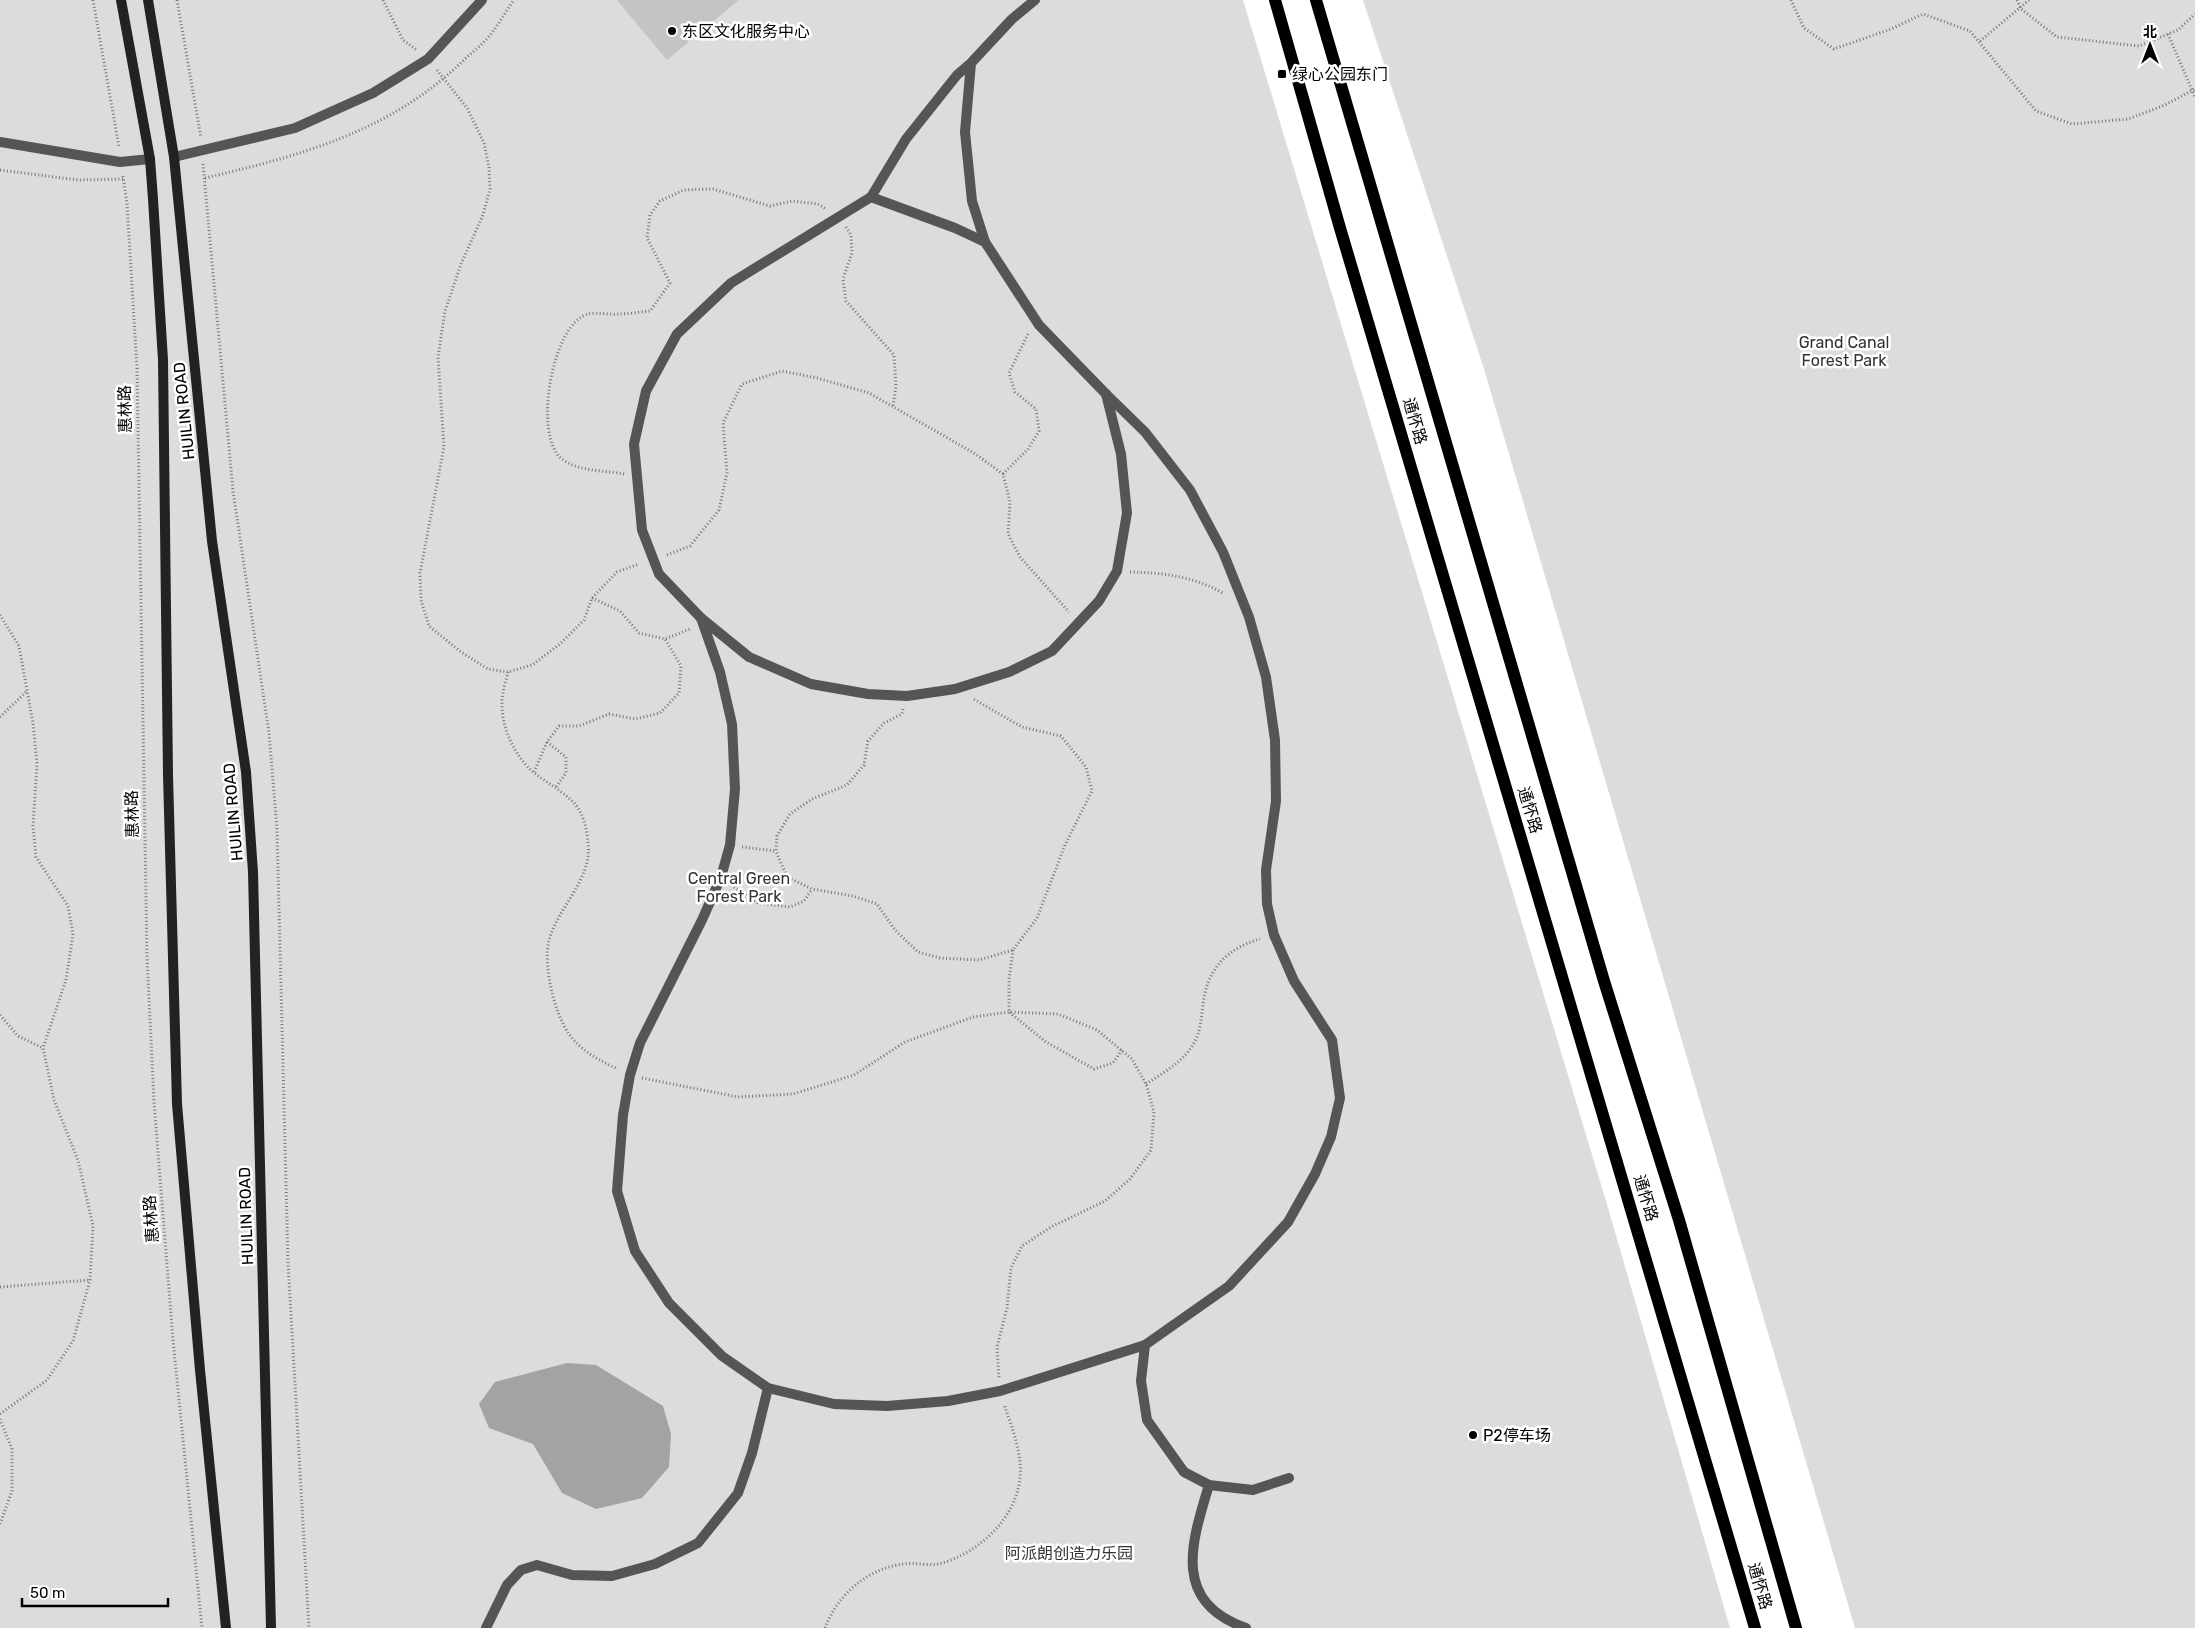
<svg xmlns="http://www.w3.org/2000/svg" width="2195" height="1628" viewBox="0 0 2195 1628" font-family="Rubik,'Noto Sans SC',sans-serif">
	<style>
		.green { fill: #dcdcdc }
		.water { fill: #a3a3a3 }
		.building { fill: #c4c4c4 }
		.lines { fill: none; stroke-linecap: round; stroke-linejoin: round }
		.path { stroke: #777; stroke-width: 3; stroke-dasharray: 1 2.5; stroke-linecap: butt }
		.lane { stroke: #555; stroke-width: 10 }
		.secondary { stroke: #222; stroke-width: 10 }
		.primary { stroke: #000; stroke-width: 12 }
		.poi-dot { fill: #000; stroke: #fff; stroke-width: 2 }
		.labels { text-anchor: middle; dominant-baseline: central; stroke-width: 5; stroke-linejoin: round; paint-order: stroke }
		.poi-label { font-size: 16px; fill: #000; stroke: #fff; text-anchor: start }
		.park-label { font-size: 16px; fill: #333; stroke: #fff }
		.street-label { font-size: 16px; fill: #000; stroke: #fff }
	</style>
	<rect width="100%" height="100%" fill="#fff"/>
	<!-- green -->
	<g class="green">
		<path d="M0 0H1243L1606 1201 1730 1628H0Z"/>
		<path d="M1363 0H2195V1628H1855L1484 369Z"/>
	</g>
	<!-- water -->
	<path class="water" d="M567 1363 596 1365 663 1406 671 1434 669 1467 642 1498 596 1509 562 1493 533 1444 489 1428 479 1404 495 1382Z"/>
	<!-- building -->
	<path class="building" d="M617 0H739L667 60Z"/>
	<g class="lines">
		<!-- path -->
		<g class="path">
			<path d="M93 0 119 147"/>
			<path d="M177 0 201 138"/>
			<path d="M383 0 403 40 417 50"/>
			<path d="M1791 0 1804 28 1834 49 1891 29 1923 14 1970 31 2036 111 2072 124 2128 119 2165 105 2195 89"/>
			<path d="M2017 0 2021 9 2057 37 2139 46 2178 30 2195 14"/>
			<path d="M2168 34 2195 97"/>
			<path d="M1980 41 2029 0"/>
			<path d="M437 70 467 108 484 143 489 167 490 189 483 215 461 264 445 311 438 357 444 447 420 573 421 600 429 626 461 652 488 669 508 672 532 665 560 644 584 620 592 598 617 572 639 564"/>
			<path d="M203 164 233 491 269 733 277 829 288 1262 309 1628"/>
			<path d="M0 170 78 180 123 179"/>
			<path d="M123 176 127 204 137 368 147 957 154 1102 173 1340 202 1628"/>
			<path d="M205 178C303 155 392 131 466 58 474 51 484 43 491 34 499 24 506 11 514 0"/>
			<path d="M846 227 851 235 852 253 843 279 846 301 894 355 896 387 893 406"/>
			<path d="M624 474C604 470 577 472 561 458 533 435 552 323 588 314 597 312 610 315 619 314 629 314 640 312 650 311L670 283 647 238 650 215 660 201 684 190 713 189 770 206 792 201 818 204 826 209"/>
			<path d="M1003 474 1028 449 1039 431 1036 409 1015 392 1009 373 1028 334"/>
			<path d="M667 555 690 546 719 510 727 473 723 423 742 384 782 371 817 378 869 393 974 453 1003 474 1010 502 1008 534 1020 557 1069 612"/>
			<path d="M1130 572C1165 573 1192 576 1223 593"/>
			<path d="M592 598 620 611 639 633 665 639 690 629"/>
			<path d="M0 615 19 646 33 723 37 764 33 826 36 857 68 906 73 934 66 980 43 1048 54 1100 78 1160 93 1226 90 1280 73 1341 47 1380 0 1414"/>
			<path d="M508 672C506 681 502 692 502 701 501 727 514 755 533 772 547 783 563 791 575 804 584 815 587 830 588 843 593 878 558 907 549 940 543 965 554 1013 569 1034 581 1051 600 1061 618 1069"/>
			<path d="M903 709 902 714 884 723 868 741 864 765 847 785 812 799 790 814 777 836 776 851 787 877 812 889 853 896 877 904 895 930 918 952 940 958 979 960 1013 950 1037 918 1065 845 1092 791 1086 767 1061 736 1022 727 972 698"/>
			<path d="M0 717 27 691"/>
			<path d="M547 742 566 757V773L556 787"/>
			<path d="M534 772 547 742 559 726H579L609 714 635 719 660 713 679 693 681 666 665 639"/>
			<path d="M742 847 776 851"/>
			<path d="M731 885 758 903 790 907 804 901 812 889"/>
			<path d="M1013 950 1009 980V1012L1046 1042 1094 1069 1113 1063 1122 1050"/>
			<path d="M0 1015 18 1036 43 1048"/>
			<path d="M642 1078 738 1097 793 1094 854 1075 905 1042 973 1017 1009 1012 1058 1014 1097 1030 1132 1059 1146 1084 1154 1112 1151 1150 1130 1179 1105 1201 1051 1227 1022 1246 1011 1268 1007 1308 997 1347 999 1378"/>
			<path d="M1146 1084C1166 1071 1189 1059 1198 1034 1202 1021 1202 1006 1205 993 1212 963 1232 947 1260 939"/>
			<path d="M0 1287 90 1280"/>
			<path d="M0 1419 12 1449V1491L0 1524"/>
			<path d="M825 1628C837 1595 868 1568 904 1564 916 1562 930 1567 942 1563 980 1552 1016 1518 1020 1478 1023 1455 1011 1425 1004 1404"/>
		</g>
		<!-- lane -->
		<g class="lane">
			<path d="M971 63 965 132 972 201 985 242 1039 325 1106 394 1121 454 1127 513 1117 571 1099 601 1052 651 1009 672 955 689 907 696 868 694 811 684 749 657 701 618 659 574 642 530 634 444 646 391 677 334 731 283 871 197 906 139 957 75 971 63 1012 19 1035 0"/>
			<path d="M0 142 120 162 150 159"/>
			<path d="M174 157 295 128 373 93 428 59 482 0"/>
			<path d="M871 197 955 228 985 242"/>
			<path d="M701 618 720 672 732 724 735 789 730 845 721 877 702 920 640 1043 630 1075 623 1115 617 1191 635 1251 669 1303 722 1356 768 1388 834 1404 887 1406 948 1401 1000 1391 1145 1345 1229 1286 1288 1222 1315 1174 1331 1137 1340 1098 1332 1040 1294 981 1274 935 1267 904 1266 870 1276 801 1275 740 1266 677 1249 617 1223 552 1190 490 1145 432 1106 394"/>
			<path d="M1145 1345 1141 1381 1147 1420 1184 1472 1209 1485 1253 1490 1289 1478"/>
			<path d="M1209 1485C1191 1544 1172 1602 1246 1628"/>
			<path d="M486 1628 507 1585 521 1570 537 1565 572 1575 612 1576 655 1564 698 1543 738 1493 752 1453 768 1388"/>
		</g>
		<!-- secondary -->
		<g class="secondary">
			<path d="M121 0 150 159 153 199 163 360 168 775 177 1104 200 1370 226 1628"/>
			<path d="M148 0 174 157 212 541 246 772 253 872 271 1628"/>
		</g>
		<!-- primary -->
		<g class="primary">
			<path d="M1275 0 1340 228 1755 1628"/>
			<path d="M1316 0 1604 981 1679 1220 1796 1628"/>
		</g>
	</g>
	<!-- markers -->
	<g class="poi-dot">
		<circle cx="672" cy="31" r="5"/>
		<rect x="1277" y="69" width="10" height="10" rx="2.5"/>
		<circle cx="1473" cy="1435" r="5"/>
	</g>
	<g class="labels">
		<!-- poi labels -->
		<g class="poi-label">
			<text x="682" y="31">东区文化服务中心</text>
			<text x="1292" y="74">绿心公园东门</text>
			<text x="1483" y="1435">P2停车场</text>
		</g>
		<!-- park labels -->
		<g class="park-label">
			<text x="1844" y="342">Grand Canal<tspan x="1844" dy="18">Forest Park</tspan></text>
			<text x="739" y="878">Central Green<tspan x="739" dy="18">Forest Park</tspan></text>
			<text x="1069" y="1553">阿派朗创造力乐园</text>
		</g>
		<!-- street labels -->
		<g class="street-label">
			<text transform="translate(125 409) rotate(-91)">惠林路</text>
			<text transform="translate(184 411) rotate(-96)">HUILIN ROAD</text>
			<text transform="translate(1415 421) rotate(74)">通怀路</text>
			<text transform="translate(1530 810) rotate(73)">通怀路</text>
			<text transform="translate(233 812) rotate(-95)">HUILIN ROAD</text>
			<text transform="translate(132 814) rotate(-91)">惠林路</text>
			<text transform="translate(1646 1198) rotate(73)">通怀路</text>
			<text transform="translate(246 1216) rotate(-92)">HUILIN ROAD</text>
			<text transform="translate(151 1219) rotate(-94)">惠林路</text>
			<text transform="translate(1760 1586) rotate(74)">通怀路</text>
		</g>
	</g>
	<!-- north arrow -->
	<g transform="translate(2150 45)" stroke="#ffffff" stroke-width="4" paint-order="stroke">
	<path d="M0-4L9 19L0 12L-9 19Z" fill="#000000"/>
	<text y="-8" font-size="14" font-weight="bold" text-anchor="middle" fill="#000000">北</text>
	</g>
	<!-- scale -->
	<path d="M22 1598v8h146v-8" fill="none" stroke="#000000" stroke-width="2.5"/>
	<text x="30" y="1598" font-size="15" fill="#000000" stroke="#ffffff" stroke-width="4" paint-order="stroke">50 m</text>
</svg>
